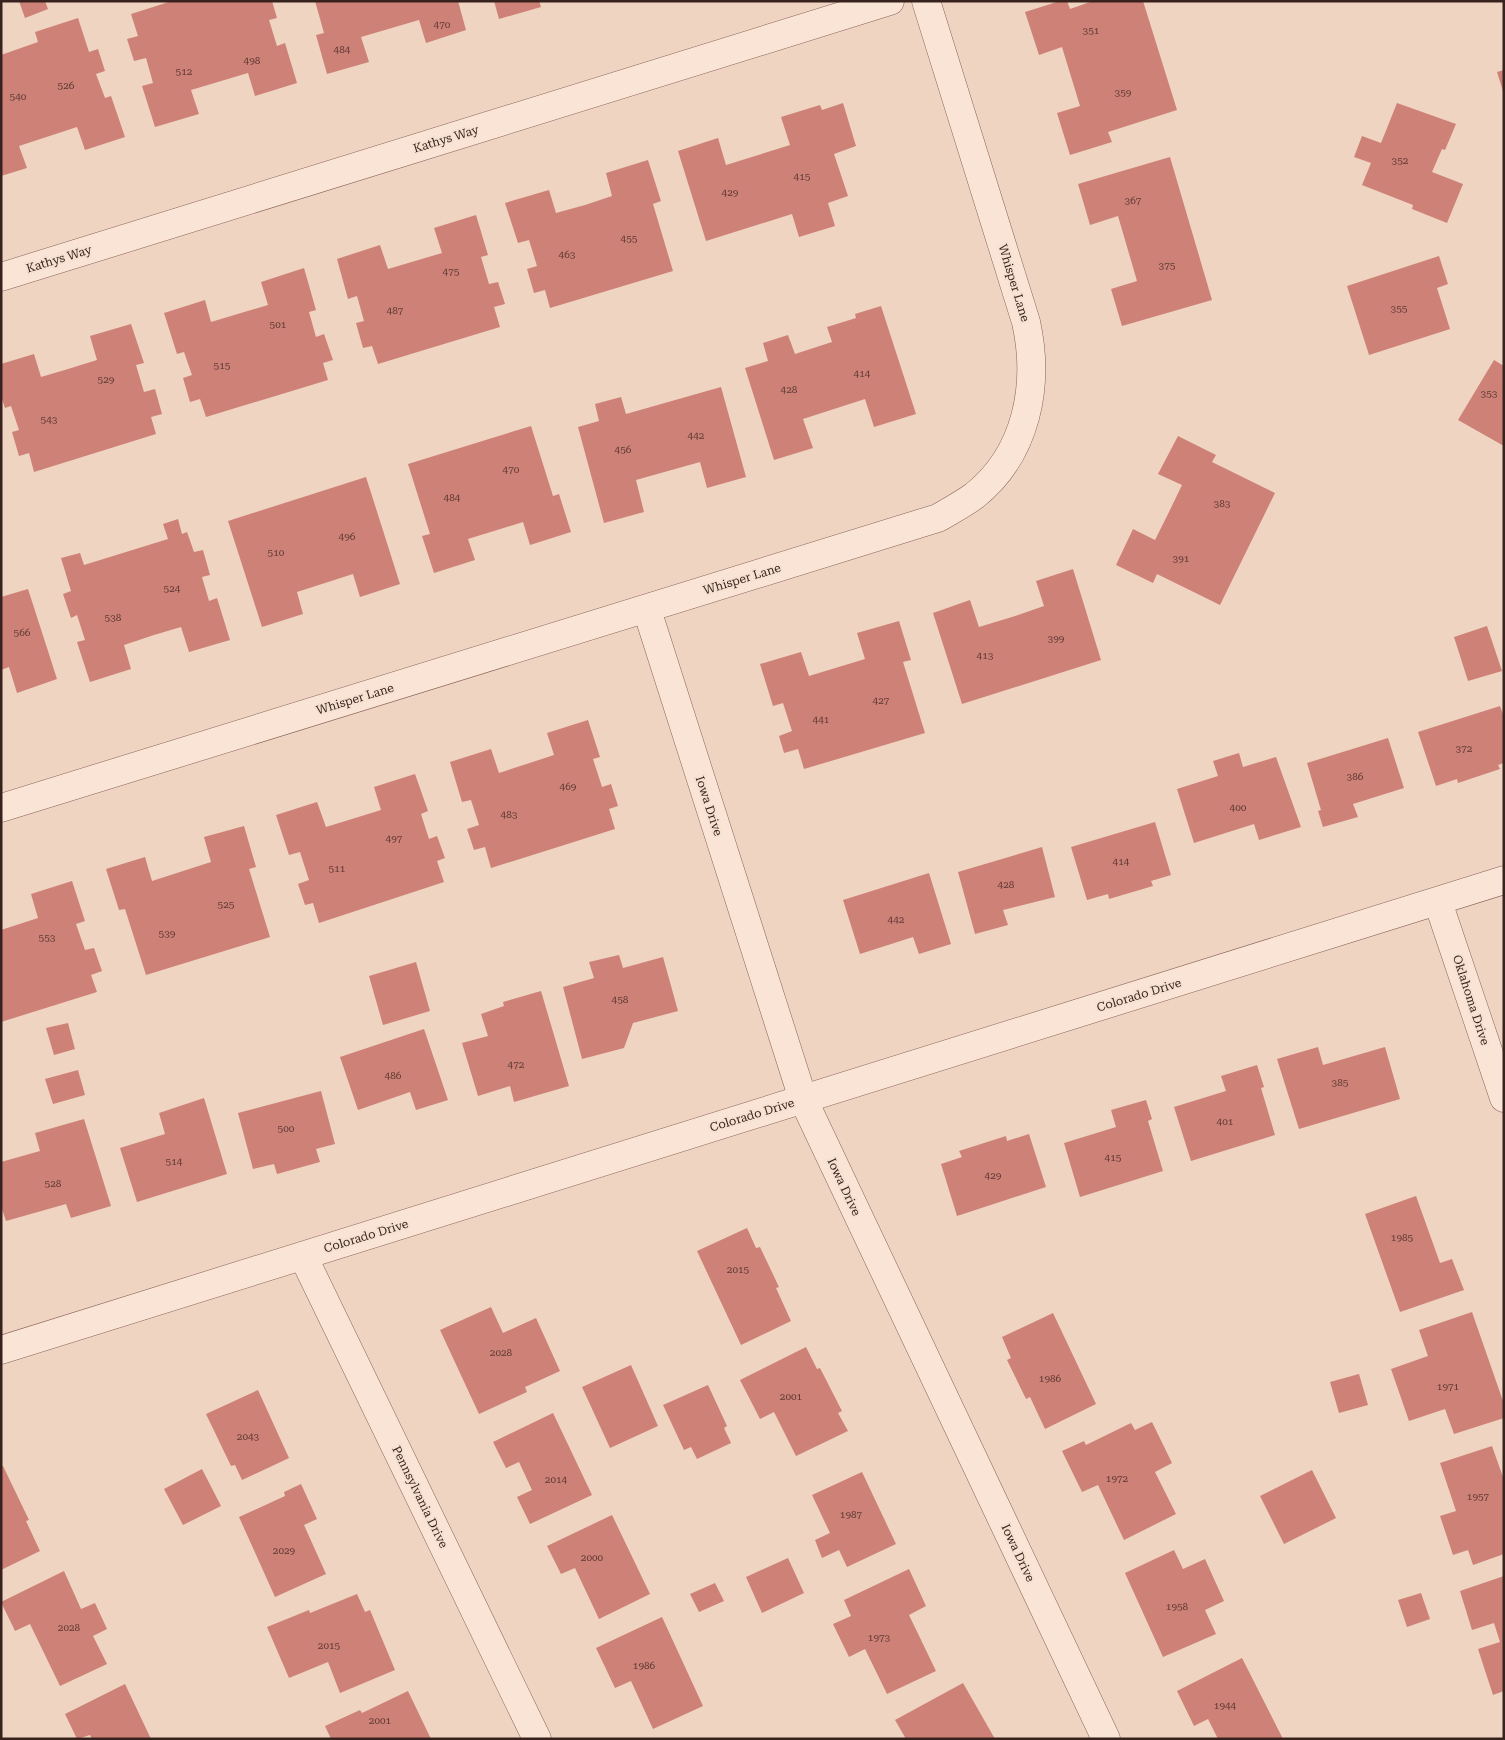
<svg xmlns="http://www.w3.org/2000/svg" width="1505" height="1740" viewBox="0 0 1505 1740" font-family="'Roboto Serif',serif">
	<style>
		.building { fill: #ce8177 }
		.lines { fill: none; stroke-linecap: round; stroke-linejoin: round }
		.minor-casing { stroke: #896459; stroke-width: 29 }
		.minor { stroke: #f9e4d5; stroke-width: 28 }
		.labels { text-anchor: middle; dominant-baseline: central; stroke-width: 4; stroke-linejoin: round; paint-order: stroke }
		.number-label { font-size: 10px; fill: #5e3a34 }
		.street-label { font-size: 12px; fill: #38221d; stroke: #f6e1d1 }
	</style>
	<rect width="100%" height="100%" fill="#efd4c2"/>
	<!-- building -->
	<g class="building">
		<path d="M19 1H45L48 9 25 18Z"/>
		<path d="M172 1H272L277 18 269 20 277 46 285 43 297 83 255 96 248 73 191 90 199 114 155 127 142 86 153 83 146 58 134 61 127 39 138 36 131 14Z"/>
		<path d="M315 1H458L466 30 426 43 419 20 361 37 369 62 327 74 316 35 324 33Z"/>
		<path d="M494 1H539L541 7 499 19Z"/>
		<path d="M1060 1H1067L1070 9 1093 1H1143L1177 110 1108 132 1112 142 1070 155 1057 113 1080 106 1062 47 1039 55 1025 12Z"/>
		<path d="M78 18 89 52 98 49 105 71 96 74 105 98 111 96 125 137 85 150 77 127 19 146 27 168 1 176V55L38 42 35 32Z"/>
		<path d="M1504 70V91H1503L1497 72Z"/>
		<path d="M843 103 856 146 834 154 848 196 828 203 835 226 799 237 792 214 706 241 678 151 718 138 726 165 790 145 781 117 820 105 822 110Z"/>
		<path d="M1397 103 1456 124 1445 150 1442 149 1432 172 1463 184 1447 223 1412 209 1413 205 1362 185 1371 163 1354 157 1362 136 1381 143Z"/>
		<path d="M1170 157 1212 300 1122 326 1111 289 1137 281 1118 216 1090 225 1078 184Z"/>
		<path d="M648 160 661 201 653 204 673 271 550 308 545 290 534 293 527 269 537 266 529 240 518 243 505 203 549 190 556 213 585 205 612 196 606 173Z"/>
		<path d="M476 215 488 255 481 257 489 284 498 282 505 304 494 307 500 327 378 364 372 346 363 348 356 323 364 321 357 296 348 299 337 259 380 245 388 269 442 253 434 228Z"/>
		<path d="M1439 256 1448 284 1437 288 1450 329 1369 355 1347 286Z"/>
		<path d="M304 268 316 310 309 312 316 337 324 334 333 360 323 363 328 380 206 417 200 399 190 402 183 378 192 375 184 352 177 354 164 313 205 300 211 322 268 305 261 282Z"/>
		<path d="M881 306 916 414 874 427 865 399 803 419 813 448 774 460 745 368 768 361 763 343 788 335 795 354 832 342 827 327 856 318 855 314Z"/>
		<path d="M131 324 144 363 136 365 144 392 155 389 162 414 151 417 156 434 34 472 29 453 19 456 12 432 19 430 11 406 5 408 1 396V364L34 354 41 377 68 369 97 360 90 336Z"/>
		<path d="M1494 360 1504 366V446L1458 420Z"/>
		<path d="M721 387 746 477 707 488 700 462 636 480 644 512 604 523 578 427 599 421 595 404 621 397 626 414Z"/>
		<path d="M531 426 553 496 559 494 571 532 530 545 523 522 468 539 475 560 434 573 422 536 430 534 408 464Z"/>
		<path d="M1178 436 1216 455 1212 462 1275 493 1220 605 1157 574 1153 583 1116 565 1133 529 1155 540 1169 512 1182 485 1158 474Z"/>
		<path d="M366 477 400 584 360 597 353 574 297 592 303 614 262 627 228 521Z"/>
		<path d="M178 519 182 534 187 532 194 552 203 550 210 575 202 577 209 601 217 598 230 640 189 652 181 627 154 635 124 645 131 669 90 682 77 642 85 640 77 615 71 618 63 594 71 591 61 558 80 553 84 565 168 539 163 524Z"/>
		<path d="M1073 569 1101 660 962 704 933 613 970 600 979 627 1012 617 1044 606 1036 581Z"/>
		<path d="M28 589 57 679 17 693 9 667 1 670V597Z"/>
		<path d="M899 621 911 660 903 662 925 733 804 769 798 749 784 753 779 736 792 731 783 703 773 706 760 664 801 652 809 676 865 659 857 633Z"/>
		<path d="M1487 626 1502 671 1468 681 1454 637Z"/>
		<path d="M1500 706 1504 717V763L1498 765 1500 769 1458 783 1457 779 1436 786 1418 732Z"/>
		<path d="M588 720 600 757 593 759 602 787 611 784 618 806 609 809 615 829 491 868 485 847 474 850 467 829 479 825 471 800 462 802 450 762 491 749 499 773 554 755 547 733Z"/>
		<path d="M1388 738 1404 788 1353 804 1358 817 1323 827 1318 811 1321 810 1307 763Z"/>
		<path d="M1239 753 1243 767 1276 757 1301 827 1259 840 1254 824 1194 843 1177 789 1218 776 1213 761Z"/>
		<path d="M415 774 428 811 421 814 429 839 437 836 445 858 437 861 444 882 319 923 313 903 305 905 298 884 309 880 300 852 289 855 276 815 317 802 326 827 381 810 374 787Z"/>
		<path d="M1155 822 1171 875 1151 881 1153 886 1109 899 1108 894 1087 900 1071 847Z"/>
		<path d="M244 826 256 867 249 869 270 937 146 975 125 909 119 910 106 869 145 857 152 881 211 862 204 837Z"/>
		<path d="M1042 847 1055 897 1003 910 1008 925 975 934 958 872Z"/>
		<path d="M929 873 951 944 919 954 913 937 860 954 843 900Z"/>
		<path d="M72 881 85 921 76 924 85 950 94 948 102 971 91 975 97 992 1 1022V930L38 918 31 894Z"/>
		<path d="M619 955 623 968 663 957 678 1011 633 1023 624 1048 582 1059 563 987 594 978 589 962Z"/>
		<path d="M416 962 430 1011 383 1025 369 976Z"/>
		<path d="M541 991 569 1086 514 1102 510 1086 478 1096 462 1043 488 1036 481 1014 504 1006 503 1002Z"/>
		<path d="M68 1023 75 1049 54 1055 46 1028Z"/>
		<path d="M424 1029 448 1100 416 1110 410 1092 358 1110 340 1057Z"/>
		<path d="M1318 1047 1323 1065 1385 1047 1400 1099 1299 1129 1277 1059Z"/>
		<path d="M1257 1065 1264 1087 1261 1088 1275 1135 1191 1161 1174 1107 1226 1091 1221 1076Z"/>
		<path d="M78 1070 85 1095 53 1104 45 1079Z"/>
		<path d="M321 1091 335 1144 316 1149 320 1162 277 1174 274 1164 253 1169 238 1113Z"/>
		<path d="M204 1098 227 1174 137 1202 120 1148 165 1134 159 1113Z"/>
		<path d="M1146 1100 1152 1119 1148 1121 1163 1171 1080 1197 1064 1143 1116 1127 1111 1110Z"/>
		<path d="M84 1119 111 1206 71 1218 66 1204 6 1221 1 1206V1162L40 1151 35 1133Z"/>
		<path d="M1029 1134 1046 1187 957 1216 941 1164 962 1157 959 1151 1006 1136 1007 1141Z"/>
		<path d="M1416 1196 1440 1263 1452 1259 1464 1290 1400 1312 1365 1214Z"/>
		<path d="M747 1228 756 1248 760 1247 779 1287 776 1288 791 1321 741 1345 697 1251Z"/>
		<path d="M491 1307 503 1333 536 1318 560 1371 525 1387 527 1392 479 1414 440 1330Z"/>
		<path d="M1472 1312 1504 1404V1418L1454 1434 1445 1409 1409 1421 1391 1369 1428 1356 1419 1330Z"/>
		<path d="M1053 1313 1096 1404 1045 1429 1030 1397 1026 1399 1007 1360 1011 1358 1002 1337Z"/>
		<path d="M806 1347 817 1369 820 1368 842 1411 838 1413 848 1431 796 1456 774 1412 760 1419 740 1380Z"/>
		<path d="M631 1365 658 1426 610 1448 582 1387Z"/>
		<path d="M1359 1374 1368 1405 1339 1413 1330 1382Z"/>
		<path d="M708 1385 727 1426 724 1428 731 1443 697 1459 691 1447 684 1450 663 1405Z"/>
		<path d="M258 1390 289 1458 242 1480 235 1465 231 1466 206 1414Z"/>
		<path d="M553 1413 592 1495 530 1524 517 1497 532 1490 519 1462 506 1468 493 1442Z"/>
		<path d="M1152 1422 1172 1463 1155 1472 1176 1514 1124 1540 1098 1485 1082 1492 1062 1451 1084 1441 1086 1445 1131 1423 1135 1430Z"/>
		<path d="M1492 1446 1504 1480V1554L1473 1565 1468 1550 1453 1555 1440 1516 1456 1511 1440 1463Z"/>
		<path d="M3 1466 29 1520 26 1521 40 1551 1 1570V1467Z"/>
		<path d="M202 1469 221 1506 183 1525 164 1489Z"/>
		<path d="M1312 1470 1336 1518 1284 1544 1260 1496Z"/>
		<path d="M862 1472 896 1544 847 1567 839 1550 822 1558 815 1540 830 1533 812 1495Z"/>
		<path d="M301 1484 317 1519 304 1525 326 1574 275 1597 239 1517 285 1496 284 1492Z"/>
		<path d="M612 1515 650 1594 599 1619 575 1568 561 1574 547 1546Z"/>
		<path d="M1174 1550 1183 1569 1205 1559 1224 1601 1205 1610 1216 1634 1163 1657 1125 1573Z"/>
		<path d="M788 1558 804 1593 762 1613 746 1577Z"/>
		<path d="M909 1569 926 1606 909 1615 936 1671 887 1694 865 1649 849 1657 833 1624 851 1616 844 1600Z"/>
		<path d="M64 1571 81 1609 95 1603 107 1629 93 1636 107 1664 60 1686 30 1624 15 1631 1 1602Z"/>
		<path d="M1504 1576V1691L1493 1695 1478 1649 1500 1642 1494 1623 1472 1630 1460 1591Z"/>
		<path d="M715 1583 724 1601 699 1612 690 1594Z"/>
		<path d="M1421 1593 1430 1619 1407 1627 1398 1600Z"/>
		<path d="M357 1594 365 1612 370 1610 395 1670 340 1693 328 1662 289 1678 267 1627 309 1610 310 1613Z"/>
		<path d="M662 1617 703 1706 653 1729 631 1681 615 1688 596 1648Z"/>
		<path d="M1242 1658 1283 1739H1218L1208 1719 1194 1726 1177 1691Z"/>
		<path d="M963 1683 995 1739H906L895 1720Z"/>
		<path d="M125 1684 151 1739H92L90 1735 77 1739 65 1714Z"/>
		<path d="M408 1691 431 1739H331L325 1726 360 1710 362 1713Z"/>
	</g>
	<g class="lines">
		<defs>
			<g id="minor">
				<path d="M1 277 890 1"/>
				<path d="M647 610 803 1099 1106 1739"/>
				<path d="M1 808 938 518C950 511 963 504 974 496 1027 454 1040 385 1026 322L926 1"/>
				<path d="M1438 902 1504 1098"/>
				<path d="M303 1256 537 1739"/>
				<path d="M1 1350 1504 880"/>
			</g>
		</defs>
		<!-- minor casing -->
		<use href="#minor" class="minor-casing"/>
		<!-- minor -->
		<use href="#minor" class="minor"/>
	</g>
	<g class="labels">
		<!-- number labels -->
		<g class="number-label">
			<text x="442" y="24">470</text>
			<text x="1091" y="30">351</text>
			<text x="342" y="49">484</text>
			<text x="252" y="60">498</text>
			<text x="184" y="71">512</text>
			<text x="66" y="85">526</text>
			<text x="1123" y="92">359</text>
			<text x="18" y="96">540</text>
			<text x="1400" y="160">352</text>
			<text x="802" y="176">415</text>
			<text x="730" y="192">429</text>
			<text x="1133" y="200">367</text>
			<text x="629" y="238">455</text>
			<text x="567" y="254">463</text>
			<text x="1167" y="265">375</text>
			<text x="451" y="271">475</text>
			<text x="1399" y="308">355</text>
			<text x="395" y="310">487</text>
			<text x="278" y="324">501</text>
			<text x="222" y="365">515</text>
			<text x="862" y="373">414</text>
			<text x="106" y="379">529</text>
			<text x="789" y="389">428</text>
			<text x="1489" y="393">353</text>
			<text x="49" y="419">543</text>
			<text x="696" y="435">442</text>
			<text x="623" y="449">456</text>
			<text x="511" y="469">470</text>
			<text x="452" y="497">484</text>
			<text x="1222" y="503">383</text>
			<text x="347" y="536">496</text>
			<text x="276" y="552">510</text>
			<text x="1181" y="558">391</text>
			<text x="172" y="588">524</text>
			<text x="113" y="617">538</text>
			<text x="22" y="632">566</text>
			<text x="1056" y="638">399</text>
			<text x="985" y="655">413</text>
			<text x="881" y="700">427</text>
			<text x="821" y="719">441</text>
			<text x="1464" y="748">372</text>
			<text x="1355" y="776">386</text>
			<text x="568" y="786">469</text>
			<text x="1238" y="807">400</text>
			<text x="509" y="814">483</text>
			<text x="394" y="838">497</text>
			<text x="1121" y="861">414</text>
			<text x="337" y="868">511</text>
			<text x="1006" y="884">428</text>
			<text x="226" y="904">525</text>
			<text x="896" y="919">442</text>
			<text x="167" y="933">539</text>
			<text x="47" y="937">553</text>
			<text x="620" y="999">458</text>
			<text x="516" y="1064">472</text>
			<text x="393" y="1075">486</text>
			<text x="1340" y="1082">385</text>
			<text x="1225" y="1121">401</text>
			<text x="286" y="1128">500</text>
			<text x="1113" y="1157">415</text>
			<text x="174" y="1161">514</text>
			<text x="993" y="1175">429</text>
			<text x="53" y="1183">528</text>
			<text x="1402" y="1237">1985</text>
			<text x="738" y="1269">2015</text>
			<text x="501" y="1352">2028</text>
			<text x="1050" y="1378">1986</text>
			<text x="1448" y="1386">1971</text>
			<text x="791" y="1396">2001</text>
			<text x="248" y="1436">2043</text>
			<text x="1117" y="1478">1972</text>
			<text x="556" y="1479">2014</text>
			<text x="1478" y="1496">1957</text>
			<text x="851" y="1514">1987</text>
			<text x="284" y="1550">2029</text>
			<text x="592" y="1557">2000</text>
			<text x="1177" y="1606">1958</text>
			<text x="69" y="1627">2028</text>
			<text x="879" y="1637">1973</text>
			<text x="329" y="1645">2015</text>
			<text x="644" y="1665">1986</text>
			<text x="1225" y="1705">1944</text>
			<text x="380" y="1720">2001</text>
		</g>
		<!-- street labels -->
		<g class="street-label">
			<text transform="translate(446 139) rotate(-17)">Kathys Way</text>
			<text transform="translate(59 259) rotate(-17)">Kathys Way</text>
			<text transform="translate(1014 283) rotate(73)">Whisper Lane</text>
			<text transform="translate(742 579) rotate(-17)">Whisper Lane</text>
			<text transform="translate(355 699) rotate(-17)">Whisper Lane</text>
			<text transform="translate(709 806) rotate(72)">Iowa Drive</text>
			<text transform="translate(1139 995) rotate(-17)">Colorado Drive</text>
			<text transform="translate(1471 1000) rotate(72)">Oklahoma Drive</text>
			<text transform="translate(752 1115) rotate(-17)">Colorado Drive</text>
			<text transform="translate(844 1187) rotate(65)">Iowa Drive</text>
			<text transform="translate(366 1236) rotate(-17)">Colorado Drive</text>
			<text transform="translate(420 1497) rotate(64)">Pennsylvania Drive</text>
			<text transform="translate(1018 1553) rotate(65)">Iowa Drive</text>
		</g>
	</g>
	<!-- border -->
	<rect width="1505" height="1740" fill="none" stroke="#38221d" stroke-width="5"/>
</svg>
